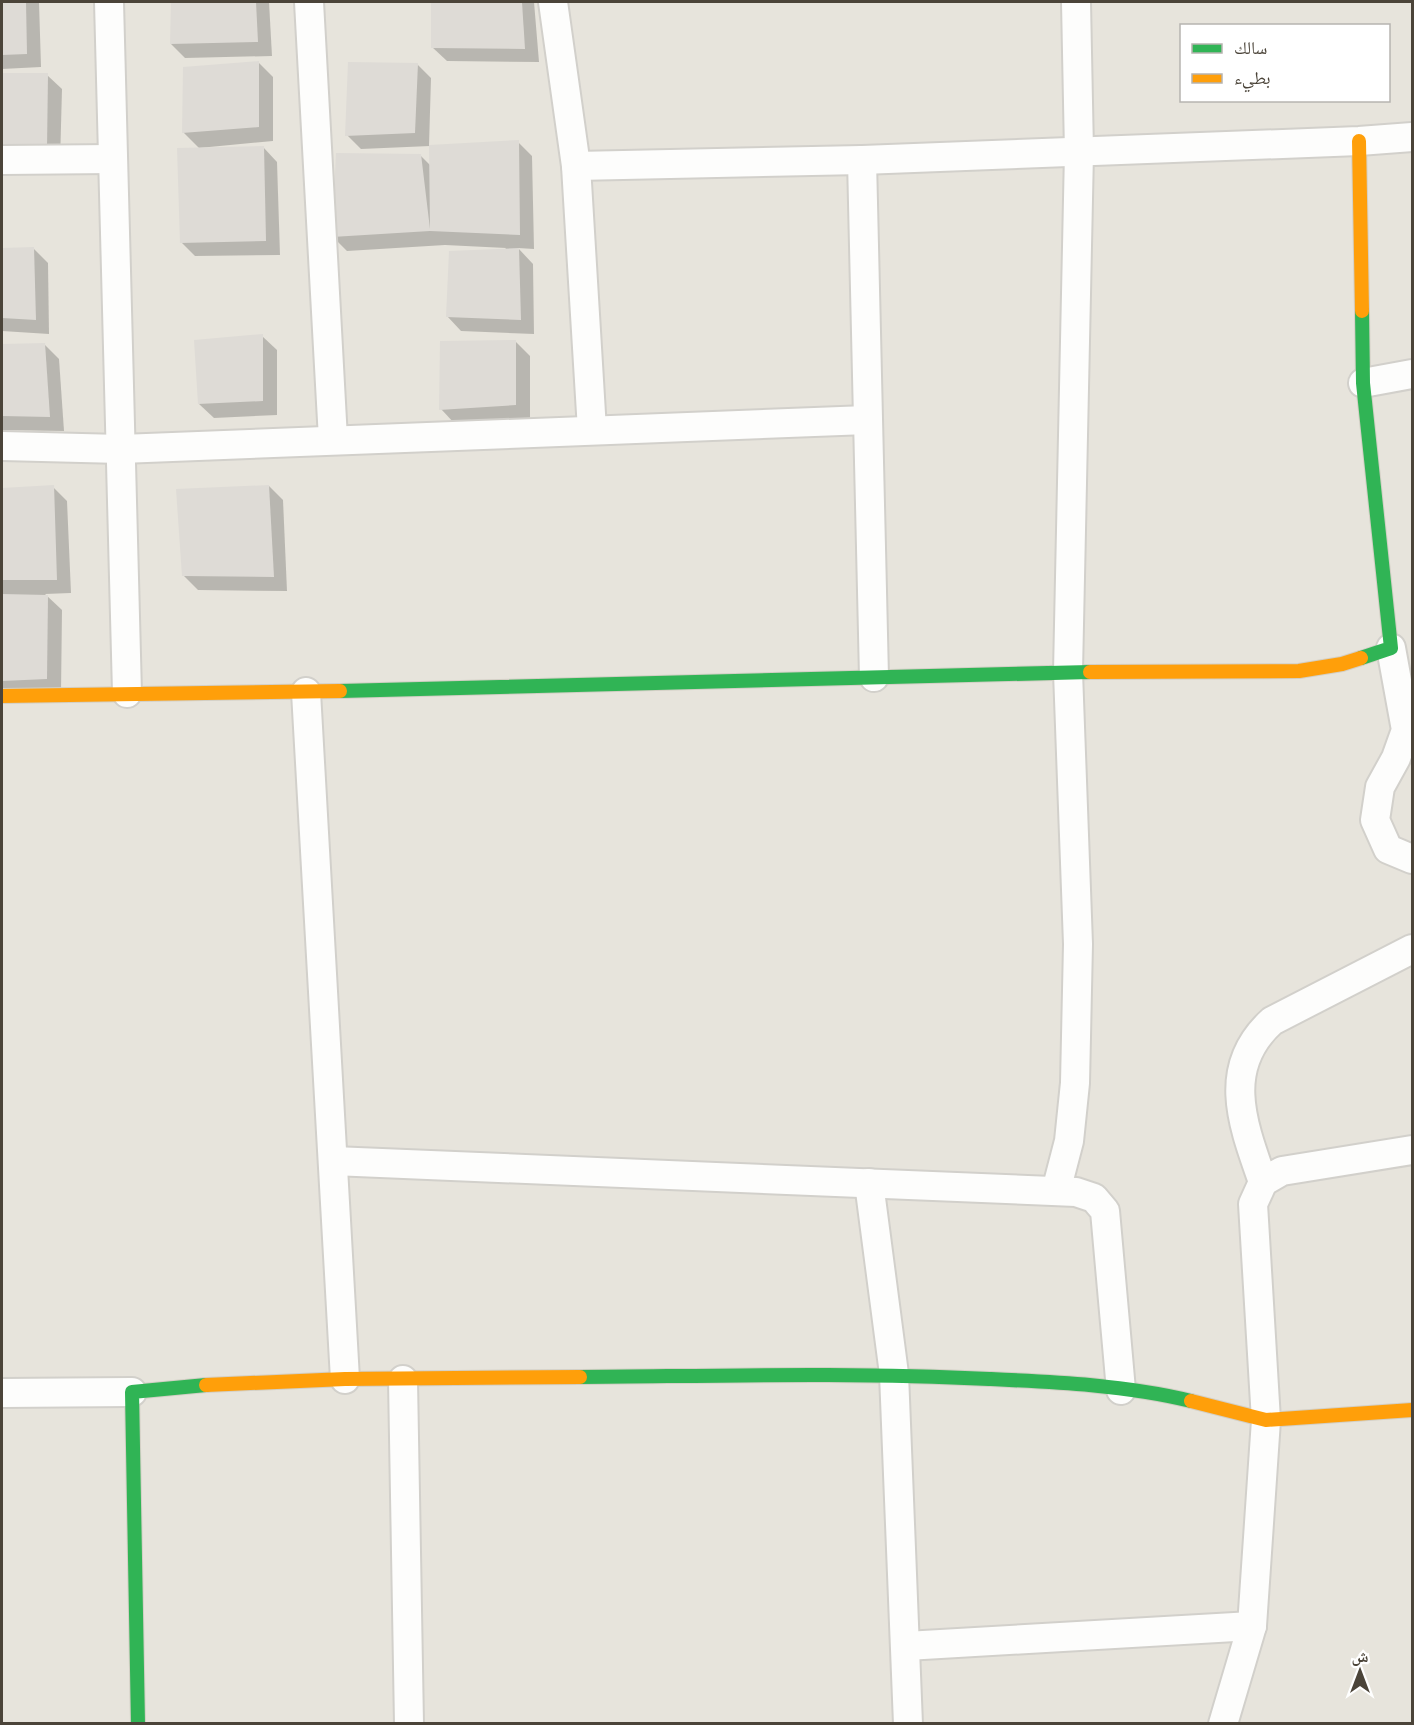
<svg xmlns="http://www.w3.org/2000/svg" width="1414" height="1725" viewBox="0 0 1414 1725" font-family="Overpass,'Noto Naskh Arabic',sans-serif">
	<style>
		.residential { fill: #e7e4dc; fill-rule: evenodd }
		.shadow { fill: #0003 }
		.building { fill: #dedbd6 }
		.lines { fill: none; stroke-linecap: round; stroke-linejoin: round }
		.street-casing { stroke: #d2d0cb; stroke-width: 32 }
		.fast-casing { stroke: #d3cfc5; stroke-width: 16 }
		.slow-casing { stroke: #d3cfc5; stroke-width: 16 }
		.street { stroke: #fdfdfc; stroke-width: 28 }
		.fast { stroke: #30b455; stroke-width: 14 }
		.slow { stroke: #ff9f0a; stroke-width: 14 }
	</style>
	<rect width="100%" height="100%" fill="#f4f2ee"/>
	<!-- residential -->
	<path class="residential" d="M2 2H1412V1723H2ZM1182 26H1388V100H1182Z"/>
	<!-- shadow -->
	<g class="shadow">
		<path d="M2 2H39L41 67 2 69Z"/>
		<path d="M173 2H269L272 56 185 58 171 44Z"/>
		<path d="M433 2H534L539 62 447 61 432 47Z"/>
		<path d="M259 63 273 77V141L199 148 183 132Z"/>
		<path d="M417 64 431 78 429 146 518 142 532 156 534 249 518 248 533 264 534 334 461 331 447 316 506 248 445 245 347 251 333 237 420 155 430 165V146L361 149 347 135Z"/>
		<path d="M2 74 47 75 62 89 60 163H2Z"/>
		<path d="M263 147 277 162 280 255 195 256 181 242Z"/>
		<path d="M34 249 48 263 49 334 2 331V250Z"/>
		<path d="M262 336 277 350V415L214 418 199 404Z"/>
		<path d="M515 341 530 356V419L455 424 441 409Z"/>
		<path d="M2 345H45L59 359 64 431 2 430Z"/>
		<path d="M269 486 283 500 287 591 198 590 184 576Z"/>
		<path d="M53 487 67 501 71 593 45 594 62 610 61 693 2 695V489Z"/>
	</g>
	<!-- building -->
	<g class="building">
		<path d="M2 2H26L27 54 2 55Z"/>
		<path d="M171 2H256L258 42 170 44Z"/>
		<path d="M431 2H522L525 49 431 48Z"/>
		<path d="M259 61V127L182 133 183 67Z"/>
		<path d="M348 62 418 63 415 133 345 136Z"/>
		<path d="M2 73H48L47 149H2Z"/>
		<path d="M519 140 520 235 430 231 332 237 336 153 421 154 430 229 429 145Z"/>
		<path d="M264 146 266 241 180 243 177 148Z"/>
		<path d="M34 247 36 320 2 318V248Z"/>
		<path d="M519 248 521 320 446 317 449 251Z"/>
		<path d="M263 334V401L198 404 194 340Z"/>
		<path d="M516 340V405L439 410 440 341Z"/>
		<path d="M45 343 50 417 2 416V344Z"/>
		<path d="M54 485 57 580H2V488Z"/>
		<path d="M269 485 274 577 182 576 176 489Z"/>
		<path d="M2 594 48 595 47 679 2 681Z"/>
	</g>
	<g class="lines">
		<defs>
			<g id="street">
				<path d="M109 2 127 693"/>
				<path d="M309 2 333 439"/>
				<path d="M553 2 576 166 592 430"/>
				<path d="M2 160 113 159"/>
				<path d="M862 160 874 677"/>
				<path d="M576 166 862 160 1359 141 1412 137"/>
				<path d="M1363 383 1412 374"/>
				<path d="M2 446 121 449 867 420"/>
				<path d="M1391 648 1406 730 1396 758 1380 787 1375 820 1388 849 1412 859"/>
				<path d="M306 692 345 1379"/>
				<path d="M333 1161 1076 1192 1094 1198 1105 1211 1121 1390"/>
				<path d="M1263 1182C1243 1125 1220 1068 1272 1021L1412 949"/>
				<path d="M869 1183 894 1374 908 1724"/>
				<path d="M1056 1191 1069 1141 1075 1083 1078 944 1068 672 1079 152 1076 2"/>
				<path d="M403 1380 409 1724"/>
				<path d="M2 1393 132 1392"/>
				<path d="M906 1646 1252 1626"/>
				<path d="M1223 1724 1252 1626 1266 1420 1253 1204 1263 1182 1282 1171 1412 1150"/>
			</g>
			<g id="fast">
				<path d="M1361 658 1391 648 1363 383 1362 311"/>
				<path d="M340 691 1090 672"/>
				<path d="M580 1377C716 1376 852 1372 989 1379 1056 1382 1126 1385 1191 1401"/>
				<path d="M138 1724 132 1392 206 1385"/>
			</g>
			<g id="slow">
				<path d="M1359 141 1362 311"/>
				<path d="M1090 672 1299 671 1342 664 1361 658"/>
				<path d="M2 696 340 691"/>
				<path d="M206 1385 345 1379 580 1377"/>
				<path d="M1191 1401 1266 1420 1412 1410"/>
			</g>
		</defs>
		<!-- street casing -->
		<use href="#street" class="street-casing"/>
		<!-- fast casing -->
		<use href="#fast" class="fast-casing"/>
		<!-- slow casing -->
		<use href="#slow" class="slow-casing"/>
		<!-- street -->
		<use href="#street" class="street"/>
		<!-- fast -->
		<use href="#fast" class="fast"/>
		<!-- slow -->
		<use href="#slow" class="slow"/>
	</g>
	<!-- border -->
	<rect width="1414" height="1725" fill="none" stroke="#4b4439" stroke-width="6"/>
	<!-- legend -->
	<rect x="1180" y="24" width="210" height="78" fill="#ffffff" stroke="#b7b4b0" stroke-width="1.5"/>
	<rect x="1192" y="44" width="30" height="9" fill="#30b455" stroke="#b7b4b0" stroke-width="1.5"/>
	<text x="1234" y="54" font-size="18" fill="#4b4439">سالك</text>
	<rect x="1192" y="74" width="30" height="9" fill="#ff9f0a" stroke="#b7b4b0" stroke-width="1.5"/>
	<text x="1234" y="84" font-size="18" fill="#4b4439">بطيء</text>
	<!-- north arrow -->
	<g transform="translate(1360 1671)" stroke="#ffffff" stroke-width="4.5" paint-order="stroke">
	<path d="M0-4.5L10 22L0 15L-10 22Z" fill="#4b4439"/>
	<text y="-9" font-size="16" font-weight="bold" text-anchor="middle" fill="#4b4439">ش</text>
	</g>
</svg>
